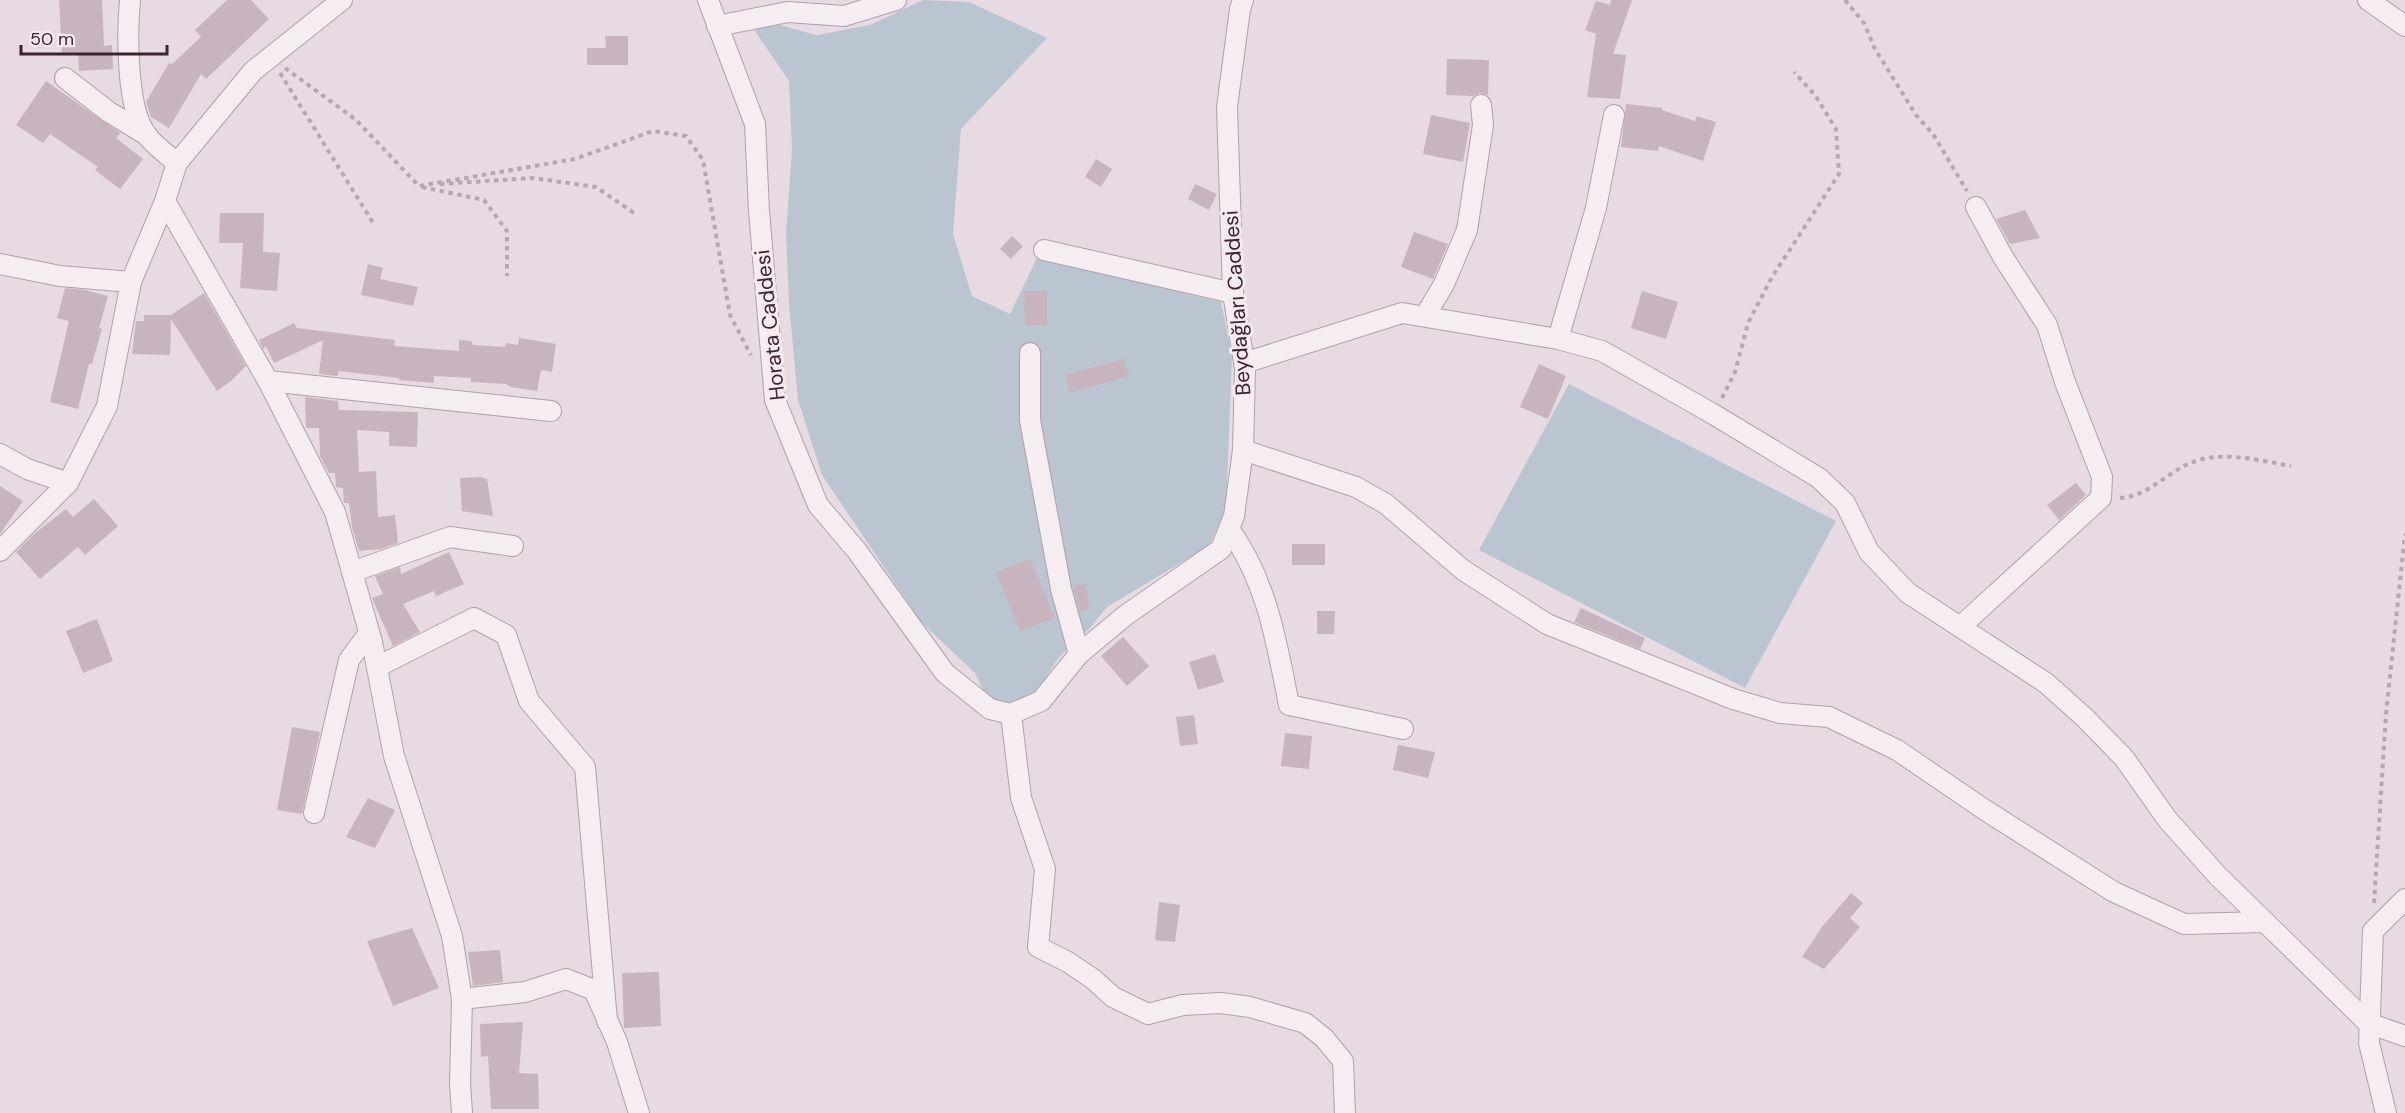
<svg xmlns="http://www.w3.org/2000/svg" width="2405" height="1113" viewBox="0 0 2405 1113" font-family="'DM Sans',sans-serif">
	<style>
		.green { fill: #bbc5d2 }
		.building { fill: #c7b4bf }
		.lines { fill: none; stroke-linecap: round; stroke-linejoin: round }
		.street-casing { stroke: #b19faa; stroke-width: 22 }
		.path { stroke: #b7a8b0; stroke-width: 4; stroke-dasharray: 4.5 4.5; stroke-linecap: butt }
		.street { stroke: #f5edf1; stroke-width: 20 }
		.labels { text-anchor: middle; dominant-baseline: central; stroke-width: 6; stroke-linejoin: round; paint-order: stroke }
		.street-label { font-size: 21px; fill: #3e2332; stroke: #f5eaf0 }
	</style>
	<rect width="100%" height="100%" fill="#e7dae2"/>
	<!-- green -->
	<g class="green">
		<path d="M923 0 969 2 1047 38 961 129 953 234 972 296 1010 314 1037 258 1221 302 1232 356 1226 509 1209 546 1107 607 1089 629 1059 657 1035 694 1017 702 1001 703 985 694 975 673 921 622 822 475 798 400 789 303 786 233 792 150 789 81 755 31 768 22 817 35 870 25Z"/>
		<path d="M1569 384 1836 521 1745 688 1479 550Z"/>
	</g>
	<!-- building -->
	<g class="building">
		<path d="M59 0H102L104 46 112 45 113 69 79 71 78 54 62 55Z"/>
		<path d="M227 0H251L269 19 206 79 201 74 169 128 151 117 146 102 169 63 172 64 201 37 195 30Z"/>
		<path d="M1611 0H1632L1613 54 1626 55 1620 99 1587 97 1596 34 1585 30 1596 1 1610 5Z"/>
		<path d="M605 36H628V65H587V48H606Z"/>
		<path d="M1447 59 1489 60 1488 95 1480 93 1473 96 1446 95Z"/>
		<path d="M46 81 120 133 116 138 143 159 120 189 95 170 98 167 50 134 43 143 16 125Z"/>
		<path d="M1626 104 1662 108V110L1695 121 1697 116 1716 122 1703 161 1659 146 1658 151 1621 147Z"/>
		<path d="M1431 115 1470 123 1463 162 1423 154Z"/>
		<path d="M1096 159 1112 169 1101 187 1085 177Z"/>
		<path d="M1195 184 1217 194 1209 210 1188 199Z"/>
		<path d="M2025 210 2040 238 2010 244 1996 219Z"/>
		<path d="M220 213H264L263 252 280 253 277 291 240 288 243 243H219Z"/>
		<path d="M1414 232 1448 244 1433 279 1401 267Z"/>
		<path d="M1012 236 1023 246 1011 259 1000 249Z"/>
		<path d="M368 264 383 268 380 279 418 287 413 306 361 295Z"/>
		<path d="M65 288 85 290 108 296 99 328 102 329 92 364H89L78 409 50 402 69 321 57 318Z"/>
		<path d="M1024 291H1047V325H1025Z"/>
		<path d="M1642 291 1678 302 1666 339 1631 328Z"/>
		<path d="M204 293 246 366 231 381 217 391 171 319 170 355 132 354 136 321H144V315H171Z"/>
		<path d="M294 323 297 328 395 340 394 346 459 351V340L471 341 473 345 505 347 506 343 518 345 519 338 556 344 552 372 541 370 537 391 511 387 506 384 471 382V378L434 376V383L399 380V378L338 371V376L319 374 323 340 274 363 266 346 263 349 259 340Z"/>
		<path d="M1124 359 1129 376 1070 393 1065 375Z"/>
		<path d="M1539 364 1566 376 1548 419 1520 407Z"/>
		<path d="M305 397 338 401 339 410 418 412 417 447 389 446V432L357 430 359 472 376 471 378 517 395 515 398 543 381 549 359 551 352 527 349 503H344L343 488 336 487 335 473H329L320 456 319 428H306Z"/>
		<path d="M480 477 487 479 493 516 462 511 460 478Z"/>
		<path d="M2076 483 2086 495 2059 520 2047 505Z"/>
		<path d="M0 486 23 501 0 534Z"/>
		<path d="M94 499 118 526 85 555 78 547 40 579 16 552 34 534 66 509 73 517Z"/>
		<rect x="1292" y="544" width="33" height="21"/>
		<path d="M449 552 464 584 436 596 434 591 403 604 420 632 393 646 372 598 383 594 375 576 400 567 401 574Z"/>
		<path d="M1030 559 1055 618 1020 631 996 572Z"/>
		<path d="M1086 584 1089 610 1080 611 1073 586Z"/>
		<path d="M1581 608 1645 638 1640 649 1574 622Z"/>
		<path d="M1317 611H1335L1334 634H1317Z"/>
		<path d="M97 619 113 661 83 673 66 631Z"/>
		<path d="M1123 637 1149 666 1127 686 1101 656Z"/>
		<path d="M1215 654 1224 682 1198 690 1189 662Z"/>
		<path d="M1194 715 1198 744 1180 746 1176 717Z"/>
		<path d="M292 727 320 732 302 814 277 810Z"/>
		<path d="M1285 733 1312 736 1309 769 1281 766Z"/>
		<path d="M1398 745 1435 752 1428 778 1393 770Z"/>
		<path d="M368 798 395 810 375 848 346 837Z"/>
		<path d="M1851 893 1863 903 1850 918 1860 927 1824 969 1802 957 1822 927Z"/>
		<path d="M1159 902 1180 905 1175 942 1155 940Z"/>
		<path d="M412 928 439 988 393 1006 367 941Z"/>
		<path d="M500 950 503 982 473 986 468 952Z"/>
		<path d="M659 972 661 1026 624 1028 622 973Z"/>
		<path d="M523 1022 519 1073 538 1074 539 1109H491L488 1056 481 1057 480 1024Z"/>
	</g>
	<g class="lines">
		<defs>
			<g id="street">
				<path d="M130 0C127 32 126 107 146 134 153 145 167 154 177 163"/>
				<path d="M708 0 755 124 759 211 775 400 818 505 857 551 945 673 990 709 1011 714"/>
				<path d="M2368 0 2405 26"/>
				<path d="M717 26 788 12 844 16 896 0"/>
				<path d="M65 78 109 112 145 134"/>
				<path d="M165 201 268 381 335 512 372 642 394 756 452 936 462 999 460 1083 462 1113"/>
				<path d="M1044 250 1233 293"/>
				<path d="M0 264 60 276 131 282"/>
				<path d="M1425 316 1444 284 1467 230 1483 125 1481 105"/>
				<path d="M1558 339 1596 208 1614 115"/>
				<path d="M1030 353V420L1061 589 1079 654"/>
				<path d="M1244 363 1402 313 1558 339 1602 351 1713 414 1819 478 1845 503 1869 552 1908 593 2046 683 2084 717 2124 758 2167 819 2217 875 2265 922 2368 1023 2405 1036"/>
				<path d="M268 381 551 411"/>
				<path d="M1243 450 1356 487 1386 504 1463 570 1547 624 1733 699 1780 713 1829 717 1897 750 1985 810 2114 892 2184 924 2265 922"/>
				<path d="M0 454 27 469 68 483"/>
				<path d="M1229 529C1267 581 1277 644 1289 705L1403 729"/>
				<path d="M0 551 68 483 107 406 131 282 165 201 177 163 253 71 342 0"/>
				<path d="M352 572 450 537 513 546"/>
				<path d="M1961 626 2101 498 2102 477 2065 382 2047 325 2003 257 1976 207"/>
				<path d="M377 667 474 618 506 635 529 701 585 767 607 1021"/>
				<path d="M1011 714 1041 701 1079 654 1126 615 1221 549 1234 516 1243 450 1245 369 1233 293 1227 107 1240 9 1243 0"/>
				<path d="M1011 714 1021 798 1045 869 1038 947 1068 962 1093 979 1113 997 1148 1014 1183 1005 1221 1003 1250 1007 1305 1023 1324 1038 1343 1061 1345 1113"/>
				<path d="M314 813 349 660 369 633"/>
				<path d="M462 999 525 992 566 979 594 990 617 1042 639 1113"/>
				<path d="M2386 1113 2369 1043 2373 931 2405 899"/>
			</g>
		</defs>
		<!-- street casing -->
		<use href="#street" class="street-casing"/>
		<!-- path -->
		<g class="path">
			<path d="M1845 0 1864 23 1875 49 1916 115 1933 134 1967 191"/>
			<path d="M285 68 355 119 419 186 575 159 653 131 686 136 703 160 730 315 751 355"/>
			<path d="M280 73 375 226"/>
			<path d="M440 184 533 178 596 187 634 213"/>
			<path d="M422 187 484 200 507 231V276"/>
			<path d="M1722 398 1735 372 1748 323 1772 277 1839 174 1836 129 1815 95 1794 72"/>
			<path d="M2120 498C2145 497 2164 476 2186 465 2217 449 2258 460 2291 466"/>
			<path d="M2374 903 2386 714 2405 534"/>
		</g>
		<!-- street -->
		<use href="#street" class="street"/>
	</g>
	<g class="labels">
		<!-- street labels -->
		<g class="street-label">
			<text transform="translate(1237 303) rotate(-94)">Beydağları Caddesi</text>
			<text transform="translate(770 325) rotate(-96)">Horata Caddesi</text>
		</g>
	</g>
	<!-- scale -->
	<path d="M21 45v9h146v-9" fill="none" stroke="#3e2332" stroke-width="3"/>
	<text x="30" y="45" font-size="18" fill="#3e2332" stroke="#f5eaf0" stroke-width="4.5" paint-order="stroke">50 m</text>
</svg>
